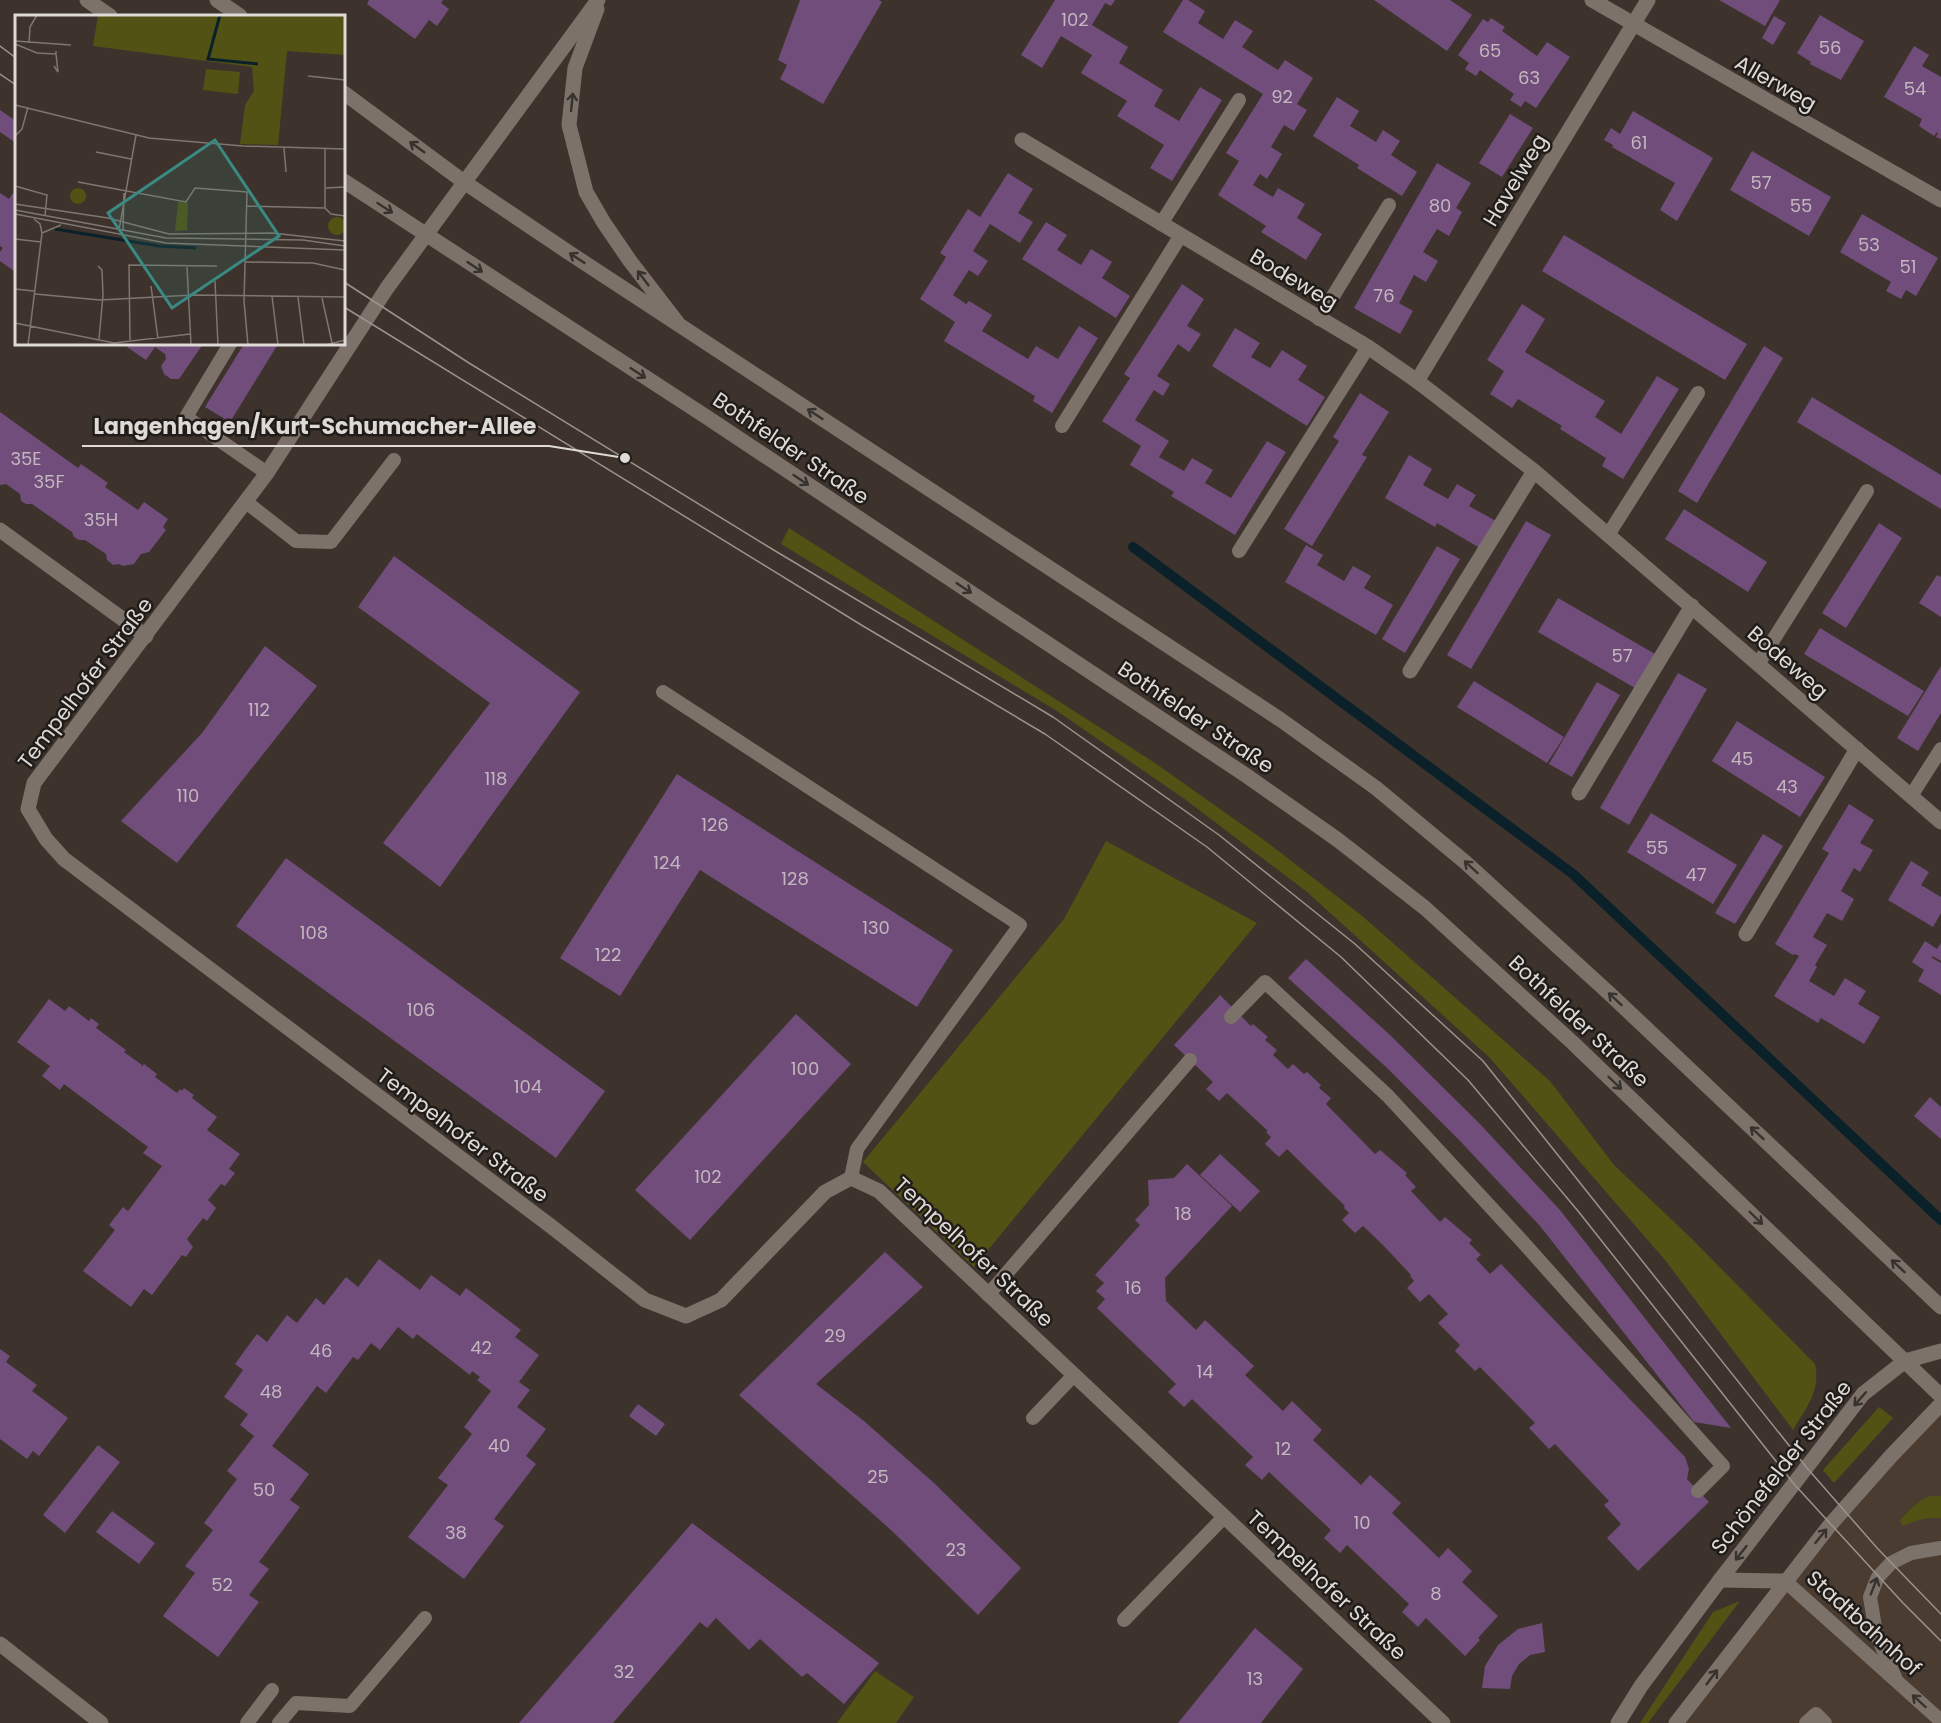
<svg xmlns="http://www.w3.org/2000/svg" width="1941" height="1723" viewBox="0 0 1941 1723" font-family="Poppins,sans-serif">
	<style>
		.built { fill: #4b3c31 }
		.green { fill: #515214 }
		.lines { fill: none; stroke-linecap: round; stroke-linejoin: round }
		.stream { stroke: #0b212a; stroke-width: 10 }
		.building { fill: #704d7b }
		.lane { stroke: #7d726a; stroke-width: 14 }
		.street { stroke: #7d726a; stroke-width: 15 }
		.secondary { stroke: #7d726a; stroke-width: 15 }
		.tram { stroke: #9b938e; stroke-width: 1.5 }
		.oneway { stroke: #37322d }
		.labels { text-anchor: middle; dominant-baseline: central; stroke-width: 5; stroke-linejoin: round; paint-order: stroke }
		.number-label { font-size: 18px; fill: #c4b7bf }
		.street-label { font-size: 21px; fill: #e0dad6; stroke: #201c19 }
		.inset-river { fill: none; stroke: #0b212a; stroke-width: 3 }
		.inset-road { fill: none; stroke: #7e7670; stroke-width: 1.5 }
		.view { fill: #398a83; fill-opacity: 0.15; stroke: #398a83; stroke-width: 3 }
		.inset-edge { fill: none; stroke: #e0dad6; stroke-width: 3 }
		.leader { fill: none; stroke: #e0dad6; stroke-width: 2 }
		.callout-dot { fill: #e0dad6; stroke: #201c19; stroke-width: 2 }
		.callout-label { font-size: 22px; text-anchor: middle; font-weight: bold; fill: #e0dad6; stroke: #201c19; stroke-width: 5; stroke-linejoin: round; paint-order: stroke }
	</style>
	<rect width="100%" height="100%" fill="#3d332c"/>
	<!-- built -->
	<path class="built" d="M1941 1404V1723H1676L1785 1581Z"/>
	<!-- green -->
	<g class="green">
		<path d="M789 528 1155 763 1268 843 1361 915 1550 1081 1614 1165 1691 1238 1815 1364C1821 1391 1806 1408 1793 1430L1665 1260 1490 1058 1307 892 1186 800 1057 711 781 544Z"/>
		<path d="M1106 841 1257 923 974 1267 863 1162 1064 919Z"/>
		<path d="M1879 1407 1893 1418 1834 1483 1823 1470Z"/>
		<path d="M1930 1496H1941V1518C1927 1517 1916 1520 1903 1526L1900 1521C1908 1510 1918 1501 1930 1496Z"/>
		<path d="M1740 1601 1648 1723H1640L1713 1612Z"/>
		<path d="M875 1671 914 1697 896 1723H837Z"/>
	</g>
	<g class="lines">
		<!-- stream -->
		<path class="stream" d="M1133 547 1573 874 1941 1220"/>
	</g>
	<!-- building -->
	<g class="building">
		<path d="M369 0H443L441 3 449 9 437 26 429 20 415 39 367 4Z"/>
		<path d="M800 0H879L882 2 823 104 780 79 787 65 778 60Z"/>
		<path d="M1055 0H1115L1111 6 1105 3 1092 25 1128 47 1119 63 1163 90 1154 106 1179 121 1200 87 1222 100 1172 181 1150 168 1164 145 1117 116 1127 101 1081 73 1092 55 1061 36 1042 68 1021 55Z"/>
		<path d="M1183 0H1188L1205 11 1198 23 1223 39 1235 20 1253 31 1242 47 1278 70 1285 60 1313 78 1297 104 1307 110 1294 131 1284 125 1271 147 1282 154 1267 179 1260 174 1253 185 1273 197 1278 188 1305 204 1297 218 1322 234 1306 260 1261 232 1266 226 1218 195 1239 161 1226 153 1263 94 1163 32Z"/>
		<path d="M1374 0H1450L1472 15 1447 51Z"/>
		<path d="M1719 0H1780L1765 26Z"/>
		<path d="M1820 15 1864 41 1841 80 1810 64 1811 62 1797 53Z"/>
		<path d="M1774 16 1786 23 1773 45 1762 38Z"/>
		<path d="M1491 18 1505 27 1502 31 1537 56 1547 42 1570 57 1536 108 1525 101 1521 107 1510 100 1514 94 1480 70 1476 76 1465 69 1469 63 1458 55 1483 19 1488 22Z"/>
		<path d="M1914 46 1929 55 1922 66 1941 77V139L1936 137 1938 133 1937 132 1934 136 1919 126 1922 119 1884 97Z"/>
		<path d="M1337 97 1359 111 1350 126 1376 142 1383 130 1400 141 1391 155 1417 172 1402 196 1357 168 1359 165 1313 136Z"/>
		<path d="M0 110 16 121V143L0 132Z"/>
		<path d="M1633 111 1713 158 1677 221 1660 210 1675 183 1612 147 1613 145 1604 140 1611 128 1620 134Z"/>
		<path d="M1510 114 1533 128 1502 177 1479 163Z"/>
		<path d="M1752 151 1831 197 1809 236 1730 190Z"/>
		<path d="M1437 163 1471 183 1456 208 1462 212 1449 236 1437 229 1423 252 1438 261 1426 282 1414 275 1399 303 1413 311 1400 334 1354 308Z"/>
		<path d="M1008 173 1033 189 1018 213 1033 222 1020 243 990 224 973 251 988 261 978 276 969 270 953 295 966 304 969 301 992 315 982 331 1028 359 1036 346 1058 359 1079 326 1098 338 1052 413 1033 401 1035 396 944 341 955 322 920 299 946 257 940 253 968 209 980 217Z"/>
		<path d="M0 193 9 199 13 193 16 195V267L14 271 0 261V252L3 248 0 246Z"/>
		<path d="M1862 214 1938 258 1916 296 1906 290 1901 299 1886 291 1891 282 1840 252Z"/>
		<path d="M1046 222 1067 235 1057 250 1081 265 1091 249 1112 262 1102 278 1130 296 1116 318 1022 259Z"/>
		<path d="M1564 235 1747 344 1725 380 1542 271Z"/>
		<path d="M1182 284 1204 299 1187 326 1201 334 1189 352 1178 344 1157 376 1170 384 1163 396 1154 390 1135 420 1169 441 1159 457 1184 471 1192 458 1213 470 1205 483 1231 498 1267 441 1286 452 1235 535 1171 496 1174 492 1130 465 1141 446 1102 421 1130 378 1124 374Z"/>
		<path d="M1522 304 1545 319 1525 352 1605 401 1595 417 1621 434 1657 376 1679 389 1623 479 1602 466 1606 458 1560 429 1562 426 1518 399 1512 408 1490 394 1504 371 1487 360Z"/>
		<path d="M1235 328 1260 343 1251 357 1270 368 1282 350 1307 366 1298 380 1325 397 1307 426 1212 366Z"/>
		<path d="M130 344H203L179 379H171L164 374 161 366 166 359 165 354 155 347 146 360 127 347Z"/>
		<path d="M244 344H278L230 422 205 407Z"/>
		<path d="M1764 346 1783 358 1697 503 1678 491Z"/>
		<path d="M1360 393 1389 412 1362 455 1367 457 1312 546 1284 529 1339 441 1333 437Z"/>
		<path d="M1812 397 1941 475V509L1797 422Z"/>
		<path d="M0 412 78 468 81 464 108 483 105 487 138 510 144 502 168 519 163 527 166 530 149 552 141 554 134 564 123 566 119 564 113 565 107 560 106 554 85 540H79L74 537 72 532 32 504H26L21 501 20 494 6 484 0 485Z"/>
		<path d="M1409 455 1432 469 1423 485 1448 499 1457 484 1476 495 1469 506 1496 521 1480 548 1437 523 1435 527 1385 498Z"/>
		<path d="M1684 509 1767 562 1748 592 1665 539Z"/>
		<path d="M1526 521 1551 535 1471 669 1447 655Z"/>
		<path d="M1879 523 1902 538 1846 628 1822 613Z"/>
		<path d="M1306 545 1323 555 1317 565 1344 581 1353 566 1371 576 1364 588 1393 605 1376 635 1285 582Z"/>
		<path d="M1437 546 1460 559 1405 653 1382 639Z"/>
		<path d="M394 556 580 692 440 887 383 843 490 703 358 607Z"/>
		<path d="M1937 575 1941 577V617L1919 603Z"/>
		<path d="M1558 598 1655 654 1635 688 1538 632Z"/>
		<path d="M1820 628 1924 691 1908 716 1804 654Z"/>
		<path d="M265 646 317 686 177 863 121 821 202 733Z"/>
		<path d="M1941 666V713L1918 751 1897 738Z"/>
		<path d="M1678 673 1707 689 1629 825 1600 808Z"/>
		<path d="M1474 681 1564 737 1547 763 1457 707Z"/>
		<path d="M1597 682 1620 695 1572 777 1549 764Z"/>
		<path d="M1737 721 1825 777 1800 817 1712 761Z"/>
		<path d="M677 774 953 950 917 1007 700 870 620 996 560 958Z"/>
		<path d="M1849 804 1874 820 1860 843 1873 850 1860 872 1854 868 1841 891 1854 899 1842 921 1827 913 1813 937 1827 945 1815 965 1817 967 1809 981 1834 996 1845 978 1866 991 1858 1004 1880 1017 1864 1044 1821 1018 1818 1023 1774 996 1799 956 1795 954 1793 955 1775 944 1829 853 1822 849Z"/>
		<path d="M1651 813 1737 865 1713 904 1627 852Z"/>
		<path d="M1763 834 1783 846 1735 924 1715 913Z"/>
		<path d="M286 858 605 1091 556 1158 236 926Z"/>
		<path d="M1911 861 1929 872 1921 885 1941 897V913L1933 927 1888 900Z"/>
		<path d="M1925 941 1937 949 1941 943V961L1932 956V958L1941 963V995L1918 981 1924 970 1912 962Z"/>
		<path d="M1306 959 1390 1035 1479 1123 1560 1210 1731 1428 1694 1422 1540 1226 1460 1141 1386 1067 1288 978Z"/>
		<path d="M1220 995 1251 1026 1253 1024 1268 1037 1265 1040 1277 1050 1273 1055 1288 1069 1293 1064 1304 1074 1307 1072 1321 1085 1319 1088 1331 1098 1326 1104 1375 1154 1380 1150 1407 1173 1405 1175 1416 1187 1411 1191 1440 1222 1445 1217 1472 1240 1469 1243 1481 1255 1476 1259 1490 1274 1501 1264 1685 1457 1689 1469 1687 1479 1709 1502 1638 1571 1607 1538 1621 1524 1604 1505 1609 1501 1555 1444 1549 1449 1529 1428 1535 1423 1480 1367 1475 1371 1455 1351 1460 1345 1438 1323 1448 1314 1429 1294 1420 1302 1407 1288 1414 1281 1410 1276 1411 1275 1383 1245 1363 1226 1355 1233 1342 1220 1349 1213 1344 1208 1345 1206 1287 1149 1279 1157 1265 1144 1271 1137 1266 1132 1268 1131 1227 1093 1219 1101 1206 1089 1213 1082 1174 1045Z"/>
		<path d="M49 999 65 1011 69 1006 89 1021 91 1018 99 1024 96 1028 126 1050 124 1052 142 1065 141 1067 144 1064 157 1074 155 1077 177 1093 180 1089 182 1091 184 1088 194 1095 192 1098 217 1117 207 1130 240 1154 229 1169 235 1173 225 1186 221 1184 208 1200 216 1208 207 1221 203 1218 187 1239 193 1247 186 1257 182 1255 152 1295 144 1289 131 1307 83 1271 115 1230 109 1225 123 1207 128 1211 162 1166 143 1153 148 1147 64 1084 60 1090 42 1076 50 1066 17 1042Z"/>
		<path d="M796 1014 851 1064 690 1240 635 1190Z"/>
		<path d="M1930 1097 1941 1107V1139L1914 1116Z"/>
		<path d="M1220 1154 1260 1191 1240 1212 1200 1175Z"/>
		<path d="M1187 1164 1232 1206 1165 1278 1166 1301 1196 1330 1205 1320 1254 1366 1245 1375 1283 1411 1292 1401 1322 1430 1313 1440 1361 1485 1370 1475 1401 1503 1392 1513 1439 1558 1448 1548 1472 1571 1462 1582 1498 1616 1478 1638 1480 1640 1465 1656 1426 1618 1418 1627 1402 1612 1409 1604 1347 1545 1340 1553 1324 1538 1331 1530 1269 1472 1262 1480 1245 1465 1253 1457 1192 1399 1184 1407 1168 1392 1176 1384 1097 1308 1105 1299 1096 1291 1104 1283 1095 1275 1140 1225 1135 1220 1149 1205 1148 1180 1174 1178Z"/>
		<path d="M885 1252 923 1287 816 1384 864 1421 934 1483 1021 1568 978 1615 891 1530 739 1395Z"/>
		<path d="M379 1259 420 1290 431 1275 460 1296 466 1288 521 1330 515 1337 539 1355 519 1382 530 1390 517 1407 546 1429 526 1456 536 1464 494 1519 504 1526 464 1579 408 1537 448 1485 438 1478 472 1434 464 1427 491 1391 477 1380 480 1377 472 1371 470 1375 417 1334 413 1339 398 1327 380 1350 371 1343 358 1360 353 1357 326 1393 317 1386 272 1446 309 1474 290 1500 300 1507 259 1562 269 1569 249 1595 259 1602 218 1657 163 1616 195 1573 185 1566 213 1530 204 1523 237 1479 227 1471 254 1436 240 1425 248 1414 224 1397 243 1370 235 1364 257 1334 267 1342 287 1315 297 1323 316 1298 324 1305 346 1277 358 1287Z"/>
		<path d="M0 1349 10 1356 6 1362 37 1385 32 1391 68 1418 39 1456 33 1451 27 1459 0 1439Z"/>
		<path d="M638 1404 665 1424 656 1436 629 1416Z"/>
		<path d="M98 1445 120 1462 65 1533 43 1515Z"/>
		<path d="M112 1511 155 1543 139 1564 96 1532Z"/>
		<path d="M692 1523 879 1663 844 1704 807 1673 802 1677 760 1639 749 1650 716 1618 707 1628 700 1622 613 1723H519Z"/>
		<path d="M1542 1623 1545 1652 1530 1655 1519 1664 1512 1676 1510 1689 1482 1688 1485 1666 1498 1645 1518 1629Z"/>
		<path d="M1255 1628 1303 1669 1261 1723H1178Z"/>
	</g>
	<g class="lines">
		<!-- lane -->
		<g class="lane">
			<path d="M1161 224 1239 100"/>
			<path d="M1319 319 1389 205"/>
			<path d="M230 344 186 417 267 473"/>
			<path d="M1062 426 1181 235"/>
			<path d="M246 502 296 541 331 542 394 460"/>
			<path d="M1608 535 1698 393"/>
			<path d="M1239 551 1368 347"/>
			<path d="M1758 664 1867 491"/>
			<path d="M663 692 1020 925 857 1149 851 1178"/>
			<path d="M1911 796 1941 749"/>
			<path d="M1231 1017 1265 982 1388 1096 1521 1240 1723 1466 1698 1491"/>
			<path d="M988 1295 1190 1060"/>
			<path d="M1033 1418 1074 1375"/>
			<path d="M1785 1581 1941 1721"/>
			<path d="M1124 1620 1224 1517"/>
			<path d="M1895 1677 1876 1633 1870 1597 1875 1584 1878 1577 1891 1563 1911 1553 1941 1548"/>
			<path d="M247 1723 272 1690"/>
			<path d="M279 1723 296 1703 350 1706 425 1618"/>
			<path d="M1806 1723 1816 1714 1825 1723"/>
		</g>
		<!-- street -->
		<g class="street">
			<path d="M598 0 387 288 267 473 34 783 28 809 46 839 64 859 552 1227 645 1300 686 1316 721 1300 825 1192 851 1178 879 1191 1443 1723"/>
			<path d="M1592 0 1941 200"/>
			<path d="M597 9 575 68 569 125 586 192 604 223 630 261 677 322"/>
			<path d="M1022 140 1368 347 1417 381 1534 471 1941 822"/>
			<path d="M1417 381 1648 0"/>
			<path d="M0 530 146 636"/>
			<path d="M1410 671 1534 471"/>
			<path d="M1579 793 1692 606"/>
			<path d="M1746 934 1857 749"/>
			<path d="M1720 1580 1785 1581"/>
			<path d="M0 1644 101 1723"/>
			<path d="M1618 1723 1641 1686 1720 1580 1863 1394 1905 1361 1941 1351"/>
			<path d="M1676 1723 1830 1525 1891 1456 1941 1404"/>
		</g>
		<!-- secondary -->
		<g class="secondary">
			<path d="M87 0 110 16"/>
			<path d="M217 0 240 16"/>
			<path d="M344 93 464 182 568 252 1281 720 1376 788 1465 862 1611 995 1941 1307"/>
			<path d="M344 181 705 416 1247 776 1338 840 1425 908 1573 1043 1941 1396"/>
		</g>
		<!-- tram -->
		<g class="tram">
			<path d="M0 46 16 58"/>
			<path d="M0 74 16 85"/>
			<path d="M344 282 469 363 772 549 1053 717 1219 835 1355 944 1483 1061 1807 1468 1878 1549 1941 1614"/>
			<path d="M344 307 863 626 1045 734 1207 847 1341 957 1468 1080 1578 1211 1794 1484 1903 1603 1941 1641"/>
		</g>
	</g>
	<!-- one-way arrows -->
	<defs><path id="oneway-shaft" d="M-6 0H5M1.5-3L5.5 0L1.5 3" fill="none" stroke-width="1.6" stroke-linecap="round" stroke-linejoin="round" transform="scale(1.5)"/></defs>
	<g class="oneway">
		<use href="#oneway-shaft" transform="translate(572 102) rotate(-84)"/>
		<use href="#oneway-shaft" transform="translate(417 147) rotate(-144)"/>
		<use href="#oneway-shaft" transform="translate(385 208) rotate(33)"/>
		<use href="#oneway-shaft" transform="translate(577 258) rotate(-147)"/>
		<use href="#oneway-shaft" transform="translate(475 267) rotate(34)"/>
		<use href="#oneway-shaft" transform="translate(643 278) rotate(-127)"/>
		<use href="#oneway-shaft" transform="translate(638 373) rotate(33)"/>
		<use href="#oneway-shaft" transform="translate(815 414) rotate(-147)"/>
		<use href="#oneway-shaft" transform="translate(801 480) rotate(34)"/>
		<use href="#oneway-shaft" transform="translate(964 588) rotate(34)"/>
		<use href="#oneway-shaft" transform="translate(1471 867) rotate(-138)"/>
		<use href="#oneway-shaft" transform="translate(1615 999) rotate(-137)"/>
		<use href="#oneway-shaft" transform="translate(1615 1083) rotate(44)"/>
		<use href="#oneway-shaft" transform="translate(1757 1133) rotate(-137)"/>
		<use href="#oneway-shaft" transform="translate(1756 1218) rotate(44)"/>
		<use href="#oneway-shaft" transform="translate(1898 1266) rotate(-137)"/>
		<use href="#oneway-shaft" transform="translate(1860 1399) rotate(131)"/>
		<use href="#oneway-shaft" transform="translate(1821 1536) rotate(-51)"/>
		<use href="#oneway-shaft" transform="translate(1741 1553) rotate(128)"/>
		<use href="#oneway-shaft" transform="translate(1874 1586) rotate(-69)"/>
		<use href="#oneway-shaft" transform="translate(1712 1677) rotate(-53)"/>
		<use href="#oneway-shaft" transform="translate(1919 1701) rotate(-138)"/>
	</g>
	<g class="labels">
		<!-- number labels -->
		<g class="number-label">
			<text x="1075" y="19">102</text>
			<text x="1830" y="47">56</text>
			<text x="1490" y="50">65</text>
			<text x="1529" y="77">63</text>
			<text x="1915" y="88">54</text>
			<text x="1282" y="96">92</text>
			<text x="1639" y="142">61</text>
			<text x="1761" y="182">57</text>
			<text x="1440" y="205">80</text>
			<text x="1801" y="205">55</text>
			<text x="1869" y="244">53</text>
			<text x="1908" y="266">51</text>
			<text x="1384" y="295">76</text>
			<text x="26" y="458">35E</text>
			<text x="49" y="481">35F</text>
			<text x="101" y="519">35H</text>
			<text x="1622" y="655">57</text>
			<text x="259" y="709">112</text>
			<text x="1742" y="758">45</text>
			<text x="496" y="778">118</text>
			<text x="1787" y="786">43</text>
			<text x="188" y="795">110</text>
			<text x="715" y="824">126</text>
			<text x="1657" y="847">55</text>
			<text x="667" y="862">124</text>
			<text x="1696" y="874">47</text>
			<text x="795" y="878">128</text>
			<text x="876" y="927">130</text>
			<text x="314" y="932">108</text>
			<text x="608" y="954">122</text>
			<text x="421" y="1009">106</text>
			<text x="805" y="1068">100</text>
			<text x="528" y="1086">104</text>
			<text x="708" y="1176">102</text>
			<text x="1183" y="1213">18</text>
			<text x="1133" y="1287">16</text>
			<text x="835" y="1335">29</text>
			<text x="481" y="1347">42</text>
			<text x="321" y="1350">46</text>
			<text x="1205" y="1371">14</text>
			<text x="271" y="1391">48</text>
			<text x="499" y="1445">40</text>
			<text x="1283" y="1448">12</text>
			<text x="878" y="1476">25</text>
			<text x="264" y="1489">50</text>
			<text x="1362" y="1522">10</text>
			<text x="456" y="1532">38</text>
			<text x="956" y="1549">23</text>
			<text x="222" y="1584">52</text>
			<text x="1436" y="1593">8</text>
			<text x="624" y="1671">32</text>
			<text x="1255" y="1678">13</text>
		</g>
		<!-- street labels -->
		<g class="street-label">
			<text transform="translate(1776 83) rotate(30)">Allerweg</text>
			<text transform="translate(1515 180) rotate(-59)">Havelweg</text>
			<text transform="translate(1294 279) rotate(31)">Bodeweg</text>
			<text transform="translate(791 448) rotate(34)">Bothfelder Straße</text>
			<text transform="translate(1788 662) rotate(41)">Bodeweg</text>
			<text transform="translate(85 683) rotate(-53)">Tempelhofer Straße</text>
			<text transform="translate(1196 717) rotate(34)">Bothfelder Straße</text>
			<text transform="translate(1579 1021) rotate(43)">Bothfelder Straße</text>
			<text transform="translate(463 1135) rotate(37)">Tempelhofer Straße</text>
			<text transform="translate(974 1252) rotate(43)">Tempelhofer Straße</text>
			<text transform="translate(1781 1467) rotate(-52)">Schönefelder Straße</text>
			<text transform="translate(1327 1585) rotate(43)">Tempelhofer Straße</text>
			<text transform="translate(1864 1623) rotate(42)">Stadtbahnhof</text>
		</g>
	</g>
	<!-- overview -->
	<g transform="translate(15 15)">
		<rect width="330" height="330" fill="#3d332c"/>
		<path d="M83 0H330V40L272 36 263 130 225 129 230 90 239 76 237 52 78 31ZM191 54 225 57 223 79 188 75ZM55 181a8 8 0 1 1 16 0a8 8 0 1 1-16 0ZM163 187 173 188 172 215 160 216ZM313 211a9 9 0 1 1 18 0a9 9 0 1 1-18 0Z" fill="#515214"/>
		<path class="inset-river" d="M205 0 193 44 243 49M40 214 144 231 181 233"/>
		<path class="inset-road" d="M0 26 56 30M14 28 15 12 22 0M0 29 22 38 41 39V36M39 51 43 57 41 39M293 61 330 65M0 90 134 123 228 131 330 134M0 121 7 114 13 92M269 133 271 157M310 134V193M81 137 116 144M63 167 171 187 180 173 232 177 229 286 233 330M0 171 32 180 30 201M311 173 330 172M0 189 93 203 154 219 257 218 330 226M232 191 310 193M310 193 316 199 330 201M0 195 151 223 288 225 330 231M0 199 151 228 330 235M104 215 121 120M108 216 109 178M27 218 46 210M0 224 26 227M231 247 298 248 330 255M83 251 87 255 88 280 84 324M172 252 176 330M200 266 203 330M136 271 143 324M0 274 19 276M20 279 85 285 178 280 330 282M257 281 263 330M283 282 289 330M307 283 317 328M0 308 99 328 175 319M115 325 114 250 202 251M13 330 27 218 25 209 19 204M311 330 330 325"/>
		<path class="view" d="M200 125 264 221 157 293 93 198Z"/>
		<rect width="330" height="330" class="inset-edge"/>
	</g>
	<!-- callouts -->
	<path class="leader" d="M625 458L549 446H82"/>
	<circle class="callout-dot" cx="625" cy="458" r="6"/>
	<g class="callout-label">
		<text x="315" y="434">Langenhagen/Kurt-Schumacher-Allee</text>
	</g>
</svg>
